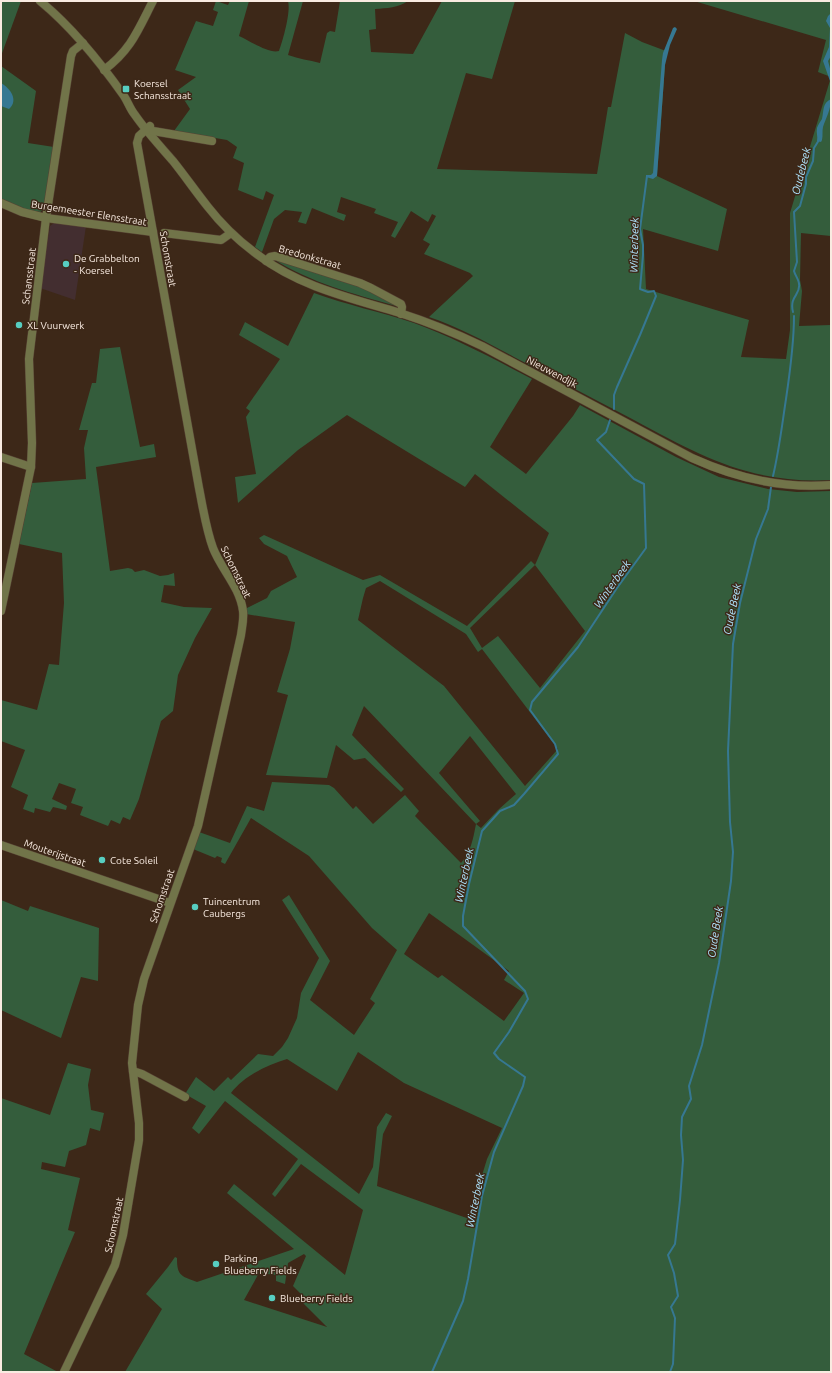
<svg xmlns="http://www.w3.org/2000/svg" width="832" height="1373" viewBox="0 0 832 1373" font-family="Ubuntu,sans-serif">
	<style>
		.commercial { fill: #432e30 }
		.green { fill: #345d3c; fill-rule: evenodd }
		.water { fill: #367892 }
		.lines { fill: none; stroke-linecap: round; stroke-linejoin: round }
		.stream { stroke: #367892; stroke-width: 2 }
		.minor-casing { stroke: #574334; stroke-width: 9 }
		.minor { stroke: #717449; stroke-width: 8 }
		.poi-dot { fill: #57cec1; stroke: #3d2818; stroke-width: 1.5 }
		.labels { text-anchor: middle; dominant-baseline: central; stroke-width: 3; stroke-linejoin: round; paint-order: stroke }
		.poi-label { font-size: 10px; fill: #f9ebe1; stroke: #3d2818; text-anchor: start }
		.street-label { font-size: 10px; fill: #f9ebe1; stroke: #3d2818 }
		.water-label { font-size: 11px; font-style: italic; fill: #aee4fd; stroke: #3d2818 }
	</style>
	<rect width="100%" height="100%" fill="#3d2818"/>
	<!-- commercial -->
	<path class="commercial" d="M54 223 86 226 75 300 40 288 50 226Z"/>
	<!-- green -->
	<g class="green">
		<path d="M1 1H21L1 56Z"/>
		<path d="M216 1 228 5 230 1H249L239 36C250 41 269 54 279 51 283 40 291 12 288 1H303L288 55C299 59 309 60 320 63L327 33 330 31 335 32 340 1H408C398 8 387 8 375 9L376 29 369 30 371 52 413 54 442 1H515L492 79 466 73 437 169 597 174 608 107H611L625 33 642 42 666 51 657 176 727 209 718 251 643 229 646 289 749 320 741 357 786 359 790 330V213L831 77 818 72 826 40 694 1H831V236L801 233 800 280 802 291 799 326 831 325V480C752 484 702 457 634 420 594 399 554 378 514 357 486 342 459 327 429 317L473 276 470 273 424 254 430 244 423 240 436 216 432 214 428 222 411 211 395 238 391 236 398 222 374 213 376 209 341 197 337 212 346 215 344 221 312 208 306 224 298 222 302 212 285 210 274 219 262 252 255 247 274 195 266 191 263 200 238 190 244 163 233 158 237 147 227 140 174 131 190 109 178 90 196 77 175 70 196 21 213 26 218 12 213 10Z"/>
		<path d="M1 66 36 91 28 143 54 147 44 209 40 212 23 209 1 199Z"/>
		<path d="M273 259 352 282 396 304V306C351 293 314 284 273 259Z"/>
		<path d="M314 293C347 305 381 312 414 323 455 338 494 359 532 379L490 447 526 474 573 416 580 405 676 457 719 477 768 489 797 492 831 491V1372H125L162 1309 146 1294 168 1267 175 1257 177 1258C177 1276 181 1276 197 1282L294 1249 227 1193 234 1184 345 1275 363 1210 301 1164 275 1197 272 1194 298 1159 225 1101 199 1134 192 1128 206 1106 185 1094 196 1077 214 1091 228 1077 231 1080 258 1054 273 1056 282 1047 288 1038 297 1018 301 993 319 958 282 900 289 895 330 961 310 1000 354 1035 375 1003 370 999 397 950 372 928 309 856 251 818 225 864 221 862 222 858 217 856 215 858 193 849 199 832 230 843 247 806 264 811 272 782 329 785 334 788 353 809 356 806 373 824 405 795 419 811 415 816 461 863C471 852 473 839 476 824L364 706 352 735 404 789 401 792 365 758 354 760 336 745 327 778 266 775 288 695 277 692 290 649 295 622 246 614 245 609 267 598 271 591 297 577 287 556 264 544 259 538 264 535 363 580 380 575 467 626 531 561 535 565 549 533 475 474 465 487 347 415 298 450 238 503 235 477 256 474 246 417 250 411 246 408 280 359 239 335 245 322 288 346ZM535 565 585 631 540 688 498 636 482 648 470 628ZM380 581 466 634 478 652 482 649 558 749 525 786 444 686 358 620 363 598 366 588ZM470 736 516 794 498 810 481 828 476 824 480 821 439 773ZM429 913 509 971 504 980 524 993 504 1021 442 975 438 978 404 954ZM358 1052 404 1083 502 1128 487 1159 480 1182 475 1221 377 1186 383 1134 392 1116 386 1113 377 1127 373 1167 359 1194 231 1093C244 1076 267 1065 287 1059L337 1091ZM304 1254 306 1256 293 1286 304 1297 302 1302 327 1327 244 1300 259 1273 276 1275V1281L285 1284 288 1263Z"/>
		<path d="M120 347 140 447 154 444 156 457 96 467 110 571 128 568 132 569 135 572 144 570 160 576 168 575 174 573 175 586 164 585 161 602 184 607 212 608 195 638 178 675 173 711 161 721 139 799 130 820 123 817 120 824 111 820 108 826 80 815 83 807 71 803 76 789 59 783 52 799 67 806 66 810 53 807 50 812 35 808 34 813 23 809 28 795 11 787 25 750 1 741V700L37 710 49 664 59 665 64 603 62 553 19 544 32 483 86 479 84 448 88 430H79L92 383H96L100 349Z"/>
		<path d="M1 900 28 911 30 906 99 928 98 981 81 977 61 1038 1 1010Z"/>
		<path d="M68 1063 91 1069 88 1085 91 1110 104 1113 100 1131 90 1128 86 1145 69 1151 65 1167 42 1162 41 1169 80 1178 68 1230 75 1232 24 1354 58 1372H3L1 1371V1098L50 1115Z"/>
	</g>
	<!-- water -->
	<g class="water">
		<path d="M831 13V56L828 61 831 72V84L823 61 829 47 830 28 826 21 828 16Z"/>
		<path d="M675 27 677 29 670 45 665 65 657 176 653 179 646 177V175H651L653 173 662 60 663 53 673 28Z"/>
		<path d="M1 83C10 88 19 100 9 109L1 106Z"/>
		<path d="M831 99C831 109 826 118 823 127 822 131 823 136 822 140L821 142 817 141C818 137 816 132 817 128 818 125 820 122 822 119 824 111 822 103 831 99Z"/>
	</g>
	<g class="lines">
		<!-- stream -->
		<g class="stream">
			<path d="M793 312C789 296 801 295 799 284 799 280 795 275 794 271L797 262 794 212 800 206 806 184V177L813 161 814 148 819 140"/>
			<path d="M614 409V395L617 387 640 335 656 296 654 291 648 292 640 289 643 255V245L640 229 647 176"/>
			<path d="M773 476C779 451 782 425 786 399 790 372 794 344 794 316"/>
			<path d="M432 1372 463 1301 468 1279 482 1196 494 1152 523 1086 525 1077 499 1059 494 1053 509 1032 528 999 525 991 463 926V916L469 884 482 831 500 811 514 805 524 794 558 754 555 744 530 710 532 702 578 647 617 588 646 548 644 484 634 479 597 440 606 432 610 420"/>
			<path d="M670 1372 673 1364 675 1318 671 1307 678 1296 674 1273 668 1255 675 1244 680 1200 683 1160 681 1135 682 1117 691 1099 689 1086 702 1045 719 963 731 881 733 852 730 822 728 751 733 644 740 603 756 539 768 509 771 487"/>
		</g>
		<defs>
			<g id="minor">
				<path d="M40 1C73 28 100 62 124 96 128 102 130 109 135 115 146 131 160 146 173 161 185 176 196 192 208 207 222 225 240 242 258 255 300 287 351 298 400 313 428 322 455 333 482 346L692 458C736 478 782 489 831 485"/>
				<path d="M104 70C131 50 138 30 153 1"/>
				<path d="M153 131 212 141"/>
				<path d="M1 203 22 212 46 218 153 232"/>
				<path d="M164 233 221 240 231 233"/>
				<path d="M266 261 270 257 275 256 360 283 371 288 401 304 402 307 401 314"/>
				<path d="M1 457 31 467"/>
				<path d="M1 611 31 467 32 443 29 359 46 218 71 56 73 51 83 43"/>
				<path d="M1 845 170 903"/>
				<path d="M133 1071 142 1074 185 1097"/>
				<path d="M64 1372 115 1265 123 1235 139 1140V1123L132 1063 138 1005 144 979 198 826 241 635C242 627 244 619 243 611 240 587 221 569 213 548 206 529 203 508 199 488L137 143 139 136 150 126"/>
			</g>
		</defs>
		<!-- minor casing -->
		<use href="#minor" class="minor-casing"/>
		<!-- minor -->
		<use href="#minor" class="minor"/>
	</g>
	<!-- markers -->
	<g class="poi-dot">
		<rect x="122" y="85" width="8" height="8" rx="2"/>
		<circle cx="66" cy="264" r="4"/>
		<circle cx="19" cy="325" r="4"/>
		<circle cx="102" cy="860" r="4"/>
		<circle cx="195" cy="907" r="4"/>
		<circle cx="216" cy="1264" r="4"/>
		<circle cx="272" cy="1298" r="4"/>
	</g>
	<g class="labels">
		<!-- poi labels -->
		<g class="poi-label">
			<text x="134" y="83">Koersel<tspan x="134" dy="12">Schansstraat</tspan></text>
			<text x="74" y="258">De Grabbelton<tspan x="74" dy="12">- Koersel</tspan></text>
			<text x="27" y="325">XL Vuurwerk</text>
			<text x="110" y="860">Cote Soleil</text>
			<text x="203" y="901">Tuincentrum<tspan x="203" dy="12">Caubergs</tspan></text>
			<text x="224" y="1258">Parking<tspan x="224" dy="12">Blueberry Fields</tspan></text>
			<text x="280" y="1298">Blueberry Fields</text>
		</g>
		<!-- street labels -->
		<g class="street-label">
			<text transform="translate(89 213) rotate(9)">Burgemeester Elensstraat</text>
			<text transform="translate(310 257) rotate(16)">Bredonkstraat</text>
			<text transform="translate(168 259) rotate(80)">Schomstraat</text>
			<text transform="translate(29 276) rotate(-83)">Schansstraat</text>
			<text transform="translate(552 372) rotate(28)">Nieuwendijk</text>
			<text transform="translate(236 572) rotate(64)">Schomstraat</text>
			<text transform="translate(55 853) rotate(19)">Mouterijstraat</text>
			<text transform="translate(162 896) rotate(-71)">Schomstraat</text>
			<text transform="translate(114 1225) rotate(-78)">Schomstraat</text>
		</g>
		<!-- water labels -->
		<g class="water-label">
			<text transform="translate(801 171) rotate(-76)">Oudebeek</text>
			<text transform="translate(634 245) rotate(-89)">Winterbeek</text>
			<text transform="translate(612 584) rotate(-55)">Winterbeek</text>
			<text transform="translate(732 609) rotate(-78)">Oude Beek</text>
			<text transform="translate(464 875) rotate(-78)">Winterbeek</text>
			<text transform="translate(715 932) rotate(-81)">Oude Beek</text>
			<text transform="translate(475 1200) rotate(-78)">Winterbeek</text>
		</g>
	</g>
	<!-- border -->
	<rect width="832" height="1373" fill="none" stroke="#f9ebe1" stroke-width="4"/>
</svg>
